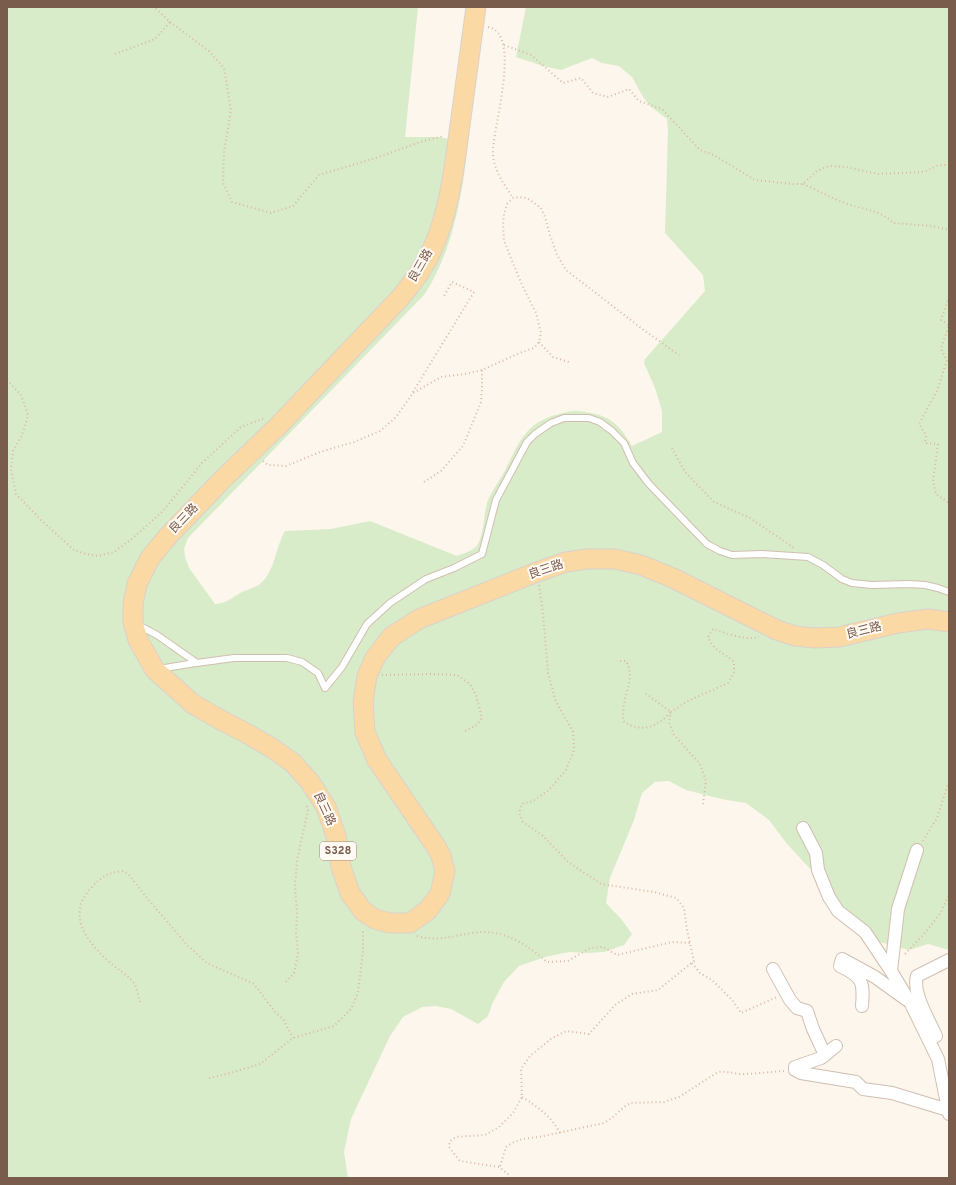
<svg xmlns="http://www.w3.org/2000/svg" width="956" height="1185" viewBox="0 0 956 1185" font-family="Overpass,'Noto Sans SC',sans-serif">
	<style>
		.green { fill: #d8ecc9 }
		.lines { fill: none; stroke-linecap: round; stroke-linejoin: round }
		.lane-casing { stroke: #d1beb0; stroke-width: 8 }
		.street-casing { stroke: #d1beb0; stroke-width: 14 }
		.primary-casing { stroke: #dad1cd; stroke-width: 21 }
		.path { stroke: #d9b8a5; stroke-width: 2; stroke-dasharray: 1 3; stroke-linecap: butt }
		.lane { stroke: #fff; stroke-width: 6 }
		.street { stroke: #fff; stroke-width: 12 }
		.primary { stroke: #fbd9a5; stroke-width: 19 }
		.labels { text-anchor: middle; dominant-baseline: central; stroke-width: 4; stroke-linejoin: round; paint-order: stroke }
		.shield { fill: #fffaf3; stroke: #a28b7f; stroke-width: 1 }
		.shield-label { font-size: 11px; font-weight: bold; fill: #7a5c4d }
		.street-label { font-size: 12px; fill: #7a5c4d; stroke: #fffaf3 }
	</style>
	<rect width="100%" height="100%" fill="#fdf6ec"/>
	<!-- green -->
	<path class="green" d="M7 7H418L405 137H438L468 142C463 192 453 252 424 295L188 538 184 549 185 557 189 568 215 604C224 604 232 598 240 593 245 591 256 587 260 584 275 572 275 548 285 531L331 529 370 521 457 556C464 553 474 551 478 544 485 531 483 514 488 500 492 491 497 484 502 476 518 447 522 423 559 414 565 413 572 410 579 411 609 415 617 421 632 446L662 432V411L655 388 644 363 645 359 705 291 703 275 665 233 668 131 667 119 650 106 643 97 632 77 619 66 602 63 592 58 561 70 543 66 516 57 526 7H949V950L928 944 909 950 869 939 847 920 828 888 787 844 769 820 746 803 721 799 686 790 669 781 655 782 642 793 634 820 610 878 606 903 622 920 632 934 624 945 604 952 586 953 569 952 545 957 519 966 504 982 493 1002 488 1016 478 1024 451 1009 436 1006 422 1007 403 1017 390 1036 351 1119 344 1152 348 1178H7Z"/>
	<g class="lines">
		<defs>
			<g id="lane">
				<path d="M138 625 157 635 197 663"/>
				<path d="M159 669 189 664 234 658H287L302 662 318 673 325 688 342 667 367 624 390 603 426 579 454 568 482 554 496 500 527 442 535 434 551 423 564 418H589L600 422 612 431 624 443 633 463 649 484 707 544 720 551 732 555 762 554 808 557 823 565 842 579 852 583 872 585 909 584 925 585 938 588 949 592"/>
			</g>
			<g id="street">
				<path d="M803 828 816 853 818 870 829 897 838 911 865 932 891 971"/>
				<path d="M917 850 898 909 891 971 911 1004 938 1059 949 1114"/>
				<path d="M773 969 790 1000 797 1008 807 1011 813 1029 825 1055"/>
				<path d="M862 1006C864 982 863 977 840 966L842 959 875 977 907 1000"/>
				<path d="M936 1036C929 1020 912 993 917 976L949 960"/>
				<path d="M836 1046 821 1058 795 1067V1070L801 1073 856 1082 863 1089 892 1093 948 1110"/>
			</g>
			<path id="primary" d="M476 7C471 46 465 86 460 125 454 169 449 218 428 258 420 273 410 286 400 298L279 425 222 480 169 535 150 558 137 584 133 604V622L138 640 155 670 193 704 219 719 246 733 272 748 293 763 310 782 326 807 336 836 341 867 350 893 363 911 375 919 389 923H410L428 910 440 894 445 871 441 856 435 845 377 760 365 732 363 702 367 676 375 658 391 637 419 619 537 572 566 562 587 559H615L641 565 673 578 777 630 795 636 815 638 839 637 898 623 928 619 949 622"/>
		</defs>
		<!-- lane casing -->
		<use href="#lane" class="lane-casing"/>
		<!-- street casing -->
		<use href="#street" class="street-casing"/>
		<!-- primary casing -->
		<use href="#primary" class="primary-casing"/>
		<!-- path -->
		<g class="path">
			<path d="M170 22 209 51 224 68 231 110 224 152 223 183 232 202 271 213 293 206 319 175 376 158 420 142 444 136"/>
			<path d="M488 27C523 33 492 129 493 154 494 171 504 184 513 198"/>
			<path d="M504 45 531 55 563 83 581 78 593 93 608 97 629 89 639 101 662 109 700 150 714 155 755 180 793 184H803L817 171 829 166 846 167 878 174 924 172 939 165H949"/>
			<path d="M115 54 155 39 170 22 154 7"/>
			<path d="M803 184C817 190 831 198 845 203 863 210 879 209 893 223L932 226 949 230"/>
			<path d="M949 297 941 320 949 325 941 349 947 360 937 391 919 424 926 435 925 443 938 444 933 481 936 494 949 503"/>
			<path d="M539 342 553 357 569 362"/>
			<path d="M7 380 21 395 28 415 22 435 13 451 11 469 16 494 41 520 74 550 86 554 98 556 114 552 133 538 163 511 202 463 241 427 265 418"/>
			<path d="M413 392 474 292 452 282 444 296"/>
			<path d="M672 448 685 472 714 502 750 518 794 548"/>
			<path d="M263 461 268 465 286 466 320 452 354 442 380 431 396 417 413 393 441 377 465 374 482 370 522 352 534 348 539 342 541 333 536 313 522 285 504 241 503 224 504 214 507 204 513 198 519 197 527 198 541 208 545 217 550 235 557 255 566 270 641 328 679 355"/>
			<path d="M424 482 441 471 463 446 481 402 482 389V370"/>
			<path d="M620 661H626C635 676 626 690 624 705 623 710 623 715 623 721 643 734 656 727 671 712L645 693"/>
			<path d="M382 675 429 674 457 675 470 684 476 695 482 718 477 725 465 731"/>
			<path d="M703 804 706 781 700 764 674 735 669 722 671 712 688 701 728 683 734 672V662C724 652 714 652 708 637L713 629C726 633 745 641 759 637"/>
			<path d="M923 841 937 818 949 781"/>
			<path d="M417 936C438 942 451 936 472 933 502 928 525 943 547 962L568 961 590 948 603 947 617 955 672 942 691 943"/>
			<path d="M905 954 924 934 940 914 949 895"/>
			<path d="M692 963 700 973 712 980 733 1001 741 1013 777 997"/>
			<path d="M286 982 294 973 298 954 296 932 297 914 295 886 297 860 308 810 306 804"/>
			<path d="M140 1002C138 996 137 987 133 982 126 974 116 968 107 960 86 940 67 916 90 889 101 877 108 872 124 871L129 875 147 898 188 946 207 963 254 984 275 1012 283 1019 293 1038"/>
			<path d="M209 1078 227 1074 260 1064 293 1038 334 1026 351 1009 358 993 363 951V929"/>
			<path d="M522 1097C538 1107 551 1116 560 1133"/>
			<path d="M500 1166 506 1147 512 1143 522 1139 539 1137 604 1123 612 1118 624 1107 630 1103 664 1102 679 1097 718 1072C726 1071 732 1073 740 1074 754 1074 769 1072 784 1071"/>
			<path d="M510 1178 509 1175 499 1167 460 1161 449 1147 450 1141 456 1137 485 1135 499 1127 513 1113 522 1097 521 1069 530 1056 551 1039 566 1031 589 1034 615 1005 632 994 658 990 694 961 687 930 684 908 676 898 654 892 601 884 568 862 542 835 523 822 519 813 522 804 533 801 549 790 566 770 574 750 573 731 556 702 548 673 543 613 539 585"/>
		</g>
		<!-- lane -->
		<use href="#lane" class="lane"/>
		<!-- street -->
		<use href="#street" class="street"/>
		<!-- primary -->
		<use href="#primary" class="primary"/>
	</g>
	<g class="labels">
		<!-- shield labels -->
		<rect class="shield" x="320" y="842" width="36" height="18" rx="3"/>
		<g class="shield-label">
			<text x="338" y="851">S328</text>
		</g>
		<!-- street labels -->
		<g class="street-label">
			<text transform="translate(421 266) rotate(-60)">良三路</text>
			<text transform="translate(184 519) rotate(-46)">良三路</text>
			<text transform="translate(546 570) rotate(-19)">良三路</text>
			<text transform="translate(864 631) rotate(-14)">良三路</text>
			<text transform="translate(324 809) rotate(65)">良三路</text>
		</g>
	</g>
	<!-- border -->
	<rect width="956" height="1185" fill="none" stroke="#7a5c4d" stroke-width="16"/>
</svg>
